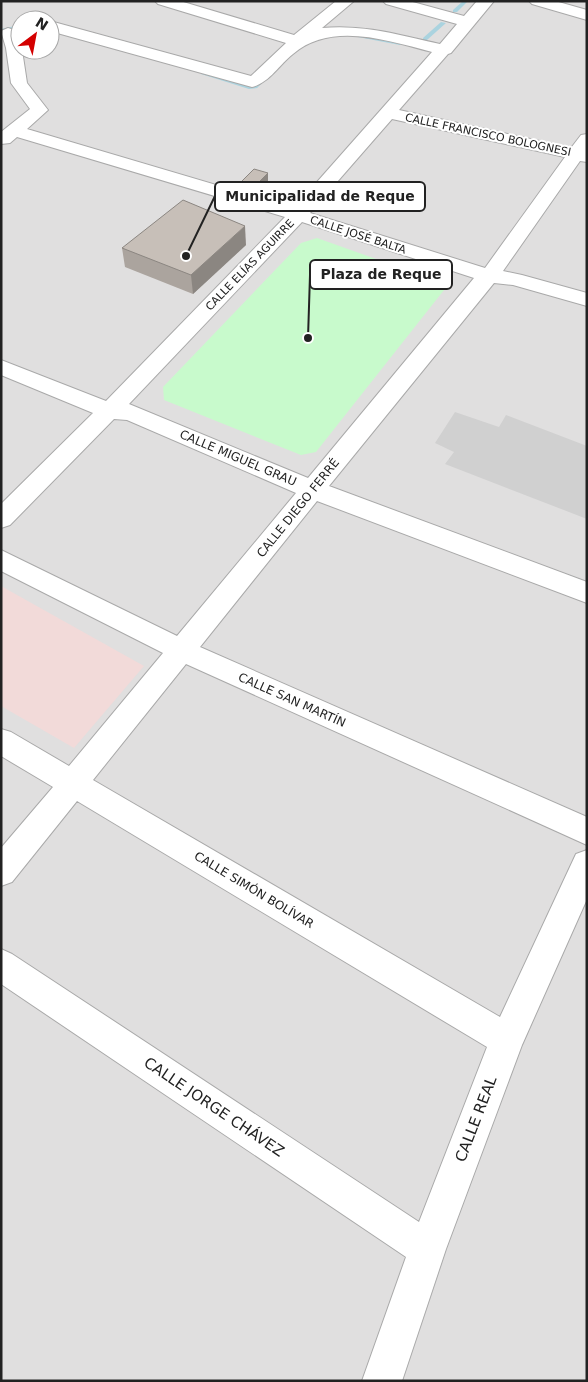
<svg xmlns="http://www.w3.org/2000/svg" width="588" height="1382" viewBox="0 0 588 1382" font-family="'DejaVu Sans',sans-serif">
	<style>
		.residential { fill: #e0dfdf; fill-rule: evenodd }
		.commercial { fill: #f2dad9 }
		.religious { fill: #d0d0d0 }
		.park { fill: #c8facc }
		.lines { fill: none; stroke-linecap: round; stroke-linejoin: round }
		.stream { fill: #aad3df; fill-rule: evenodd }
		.minor-casing { stroke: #a9a9a9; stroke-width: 2 }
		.minor { fill: #fff; fill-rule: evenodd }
		.wall { fill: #aba49e }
		.shaded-wall { fill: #8b8681 }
		.building { fill: #c7bfb8; stroke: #8b8681 }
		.labels { text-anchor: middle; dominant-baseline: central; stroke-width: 4; stroke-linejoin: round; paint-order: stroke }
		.far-street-label { font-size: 11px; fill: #222; stroke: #fff }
		.street-label { font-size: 12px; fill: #222; stroke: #fff }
		.near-street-label { font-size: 15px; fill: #222; stroke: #fff }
		.leader { fill: none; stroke: #222; stroke-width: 2 }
		.callout-dot { fill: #222; stroke: #fff; stroke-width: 2 }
		.callout { fill: #fff; stroke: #222; stroke-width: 2 }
		.callout-label { font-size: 14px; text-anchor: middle; font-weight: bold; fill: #222 }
	</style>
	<rect width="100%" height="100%" fill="#f2efe9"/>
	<!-- residential -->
	<path class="residential" d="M1 1H587V1381H1ZM20 20H50V50H20Z"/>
	<!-- commercial -->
	<path class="commercial" d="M1 586 144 666 74 748 1 706Z"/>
	<!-- religious -->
	<path class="religious" d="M455 412 499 427 506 415 587 446V519L445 464 454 452 435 443Z"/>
	<!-- park -->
	<path class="park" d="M317 238 438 281 444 290 316 452 301 455 164 400 163 387 301 243Z"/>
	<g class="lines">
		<!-- stream -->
		<g class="stream">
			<path d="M463 1H468L457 12H453V10Z"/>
			<path d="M441 22 446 23 427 40H423V38Z"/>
			<path d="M20 25V29L1 32V29Z"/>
			<path d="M344 31 400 41 403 43 400 45 342 34 341 33Z"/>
			<path d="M201 72 249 85H254L262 77 267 78 257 88 249 89 201 74Z"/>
		</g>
		<defs>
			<g id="minor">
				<path d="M155 1H180L294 35 336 1H354L322 28C363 24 400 35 440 44L457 24 386 4 383 1H409L464 16 477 1H494L451 53 448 54 399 110 571 148 581 135 587 134V162L580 161 503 271 522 275 587 293V306L513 285 494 283 329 486 587 582V603L317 501 200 647 587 817V845L186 664 93 780 500 1017 576 854 587 850V899L522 1045 446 1249 402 1381H362L406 1257 1 984V949L12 954 419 1222 487 1047 77 801 12 882 1 886V848L53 787 1 756V729L11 732 69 766 163 653 1 571V550L177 636 296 493 127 420 114 419 10 525 1 528V504L93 413 1 375V360L106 401 285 217 17 137 10 143 1 144V132L30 109 11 83 6 48 1 31 8 28 14 30C18 36 20 42 20 50H22L27 83 48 110 27 129 294 208 432 52C388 41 332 21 293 54 279 65 269 83 252 87L50 31V21L251 76 286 43 158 4ZM392 119 565 157 485 268 310 213ZM302 222 474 278 308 478 129 404Z"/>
				<path d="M529 1H555L587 10V20L532 4Z"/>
			</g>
		</defs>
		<!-- minor casing -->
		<use href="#minor" class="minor-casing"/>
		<!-- minor -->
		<use href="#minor" class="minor"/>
	</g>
	<!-- wall -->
	<g class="wall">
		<path d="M268 173V181L253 196 239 192V184Z"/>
		<path d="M246 245 193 294 125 267 122 248Z"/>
	</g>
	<!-- shaded-wall -->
	<g class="shaded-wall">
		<path d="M268 173V181L253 196 252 189Z"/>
		<path d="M245 226 246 245 193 294 191 275Z"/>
	</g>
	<!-- building -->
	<g class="building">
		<path d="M254 169 268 173 252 189 239 184Z"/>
		<path d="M183 200 245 226 191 275 122 248Z"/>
	</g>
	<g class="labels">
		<!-- far-street labels -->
		<g class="far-street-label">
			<text transform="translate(488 135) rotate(12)">CALLE FRANCISCO BOLOGNESI</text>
			<text transform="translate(358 235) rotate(18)">CALLE JOSÉ BALTA</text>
			<text transform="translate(250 265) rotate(-46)">CALLE ELÍAS AGUIRRE</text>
		</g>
		<!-- street labels -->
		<g class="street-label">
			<text transform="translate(238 458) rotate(23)">CALLE MIGUEL GRAU</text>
			<text transform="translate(298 508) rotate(-51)">CALLE DIEGO FERRÉ</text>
			<text transform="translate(292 700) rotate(24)">CALLE SAN MARTÍN</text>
			<text transform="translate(254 890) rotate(31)">CALLE SIMÓN BOLÍVAR</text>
		</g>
		<!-- near-street labels -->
		<g class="near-street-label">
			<text transform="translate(214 1107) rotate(34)">CALLE JORGE CHÁVEZ</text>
			<text transform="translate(476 1119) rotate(-69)">CALLE REAL</text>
		</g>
	</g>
	<!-- callouts -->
	<path class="leader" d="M186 256L215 196M308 338L310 275"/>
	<g class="callout-dot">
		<circle cx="186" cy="256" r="5"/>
		<circle cx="308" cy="338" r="5"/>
	</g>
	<g class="callout">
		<rect x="215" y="182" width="210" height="29" rx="5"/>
		<rect x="310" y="260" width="142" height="29" rx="5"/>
	</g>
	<g class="callout-label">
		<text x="320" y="201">Municipalidad de Reque</text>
		<text x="381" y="279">Plaza de Reque</text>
	</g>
	<!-- border -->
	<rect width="588" height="1382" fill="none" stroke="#222222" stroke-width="5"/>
	<!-- north arrow -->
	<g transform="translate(35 35) rotate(32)"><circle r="24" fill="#ffffff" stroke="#a7a7a7"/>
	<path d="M0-4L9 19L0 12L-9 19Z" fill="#d40000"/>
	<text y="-8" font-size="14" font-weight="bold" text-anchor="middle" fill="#222222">N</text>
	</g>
</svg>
